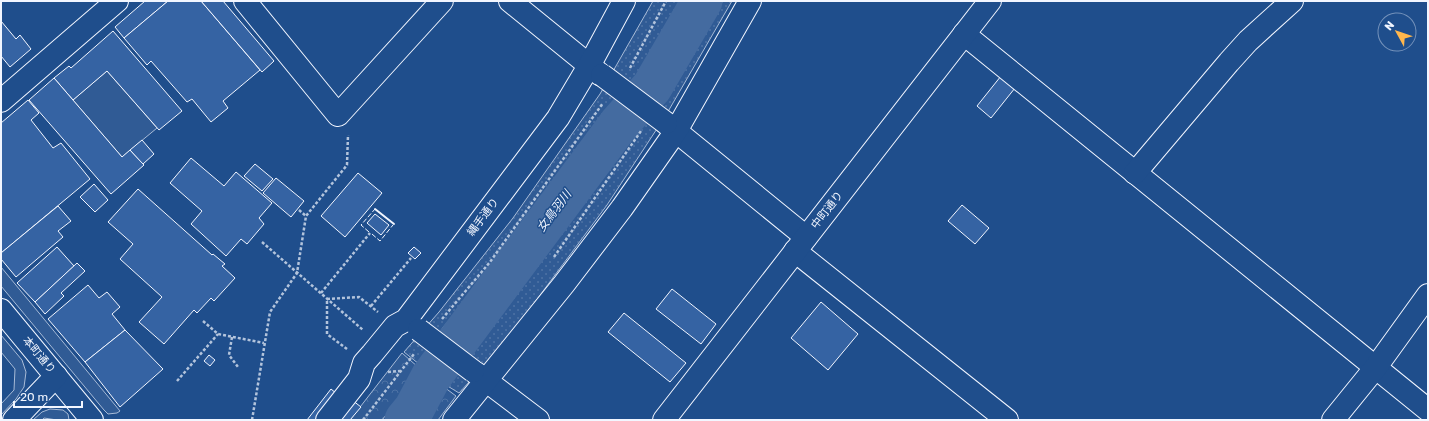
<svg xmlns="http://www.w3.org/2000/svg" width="1429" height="421" viewBox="0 0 1429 421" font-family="Rubik,'Noto Sans JP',sans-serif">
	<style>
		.grass { fill: url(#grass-dots); stroke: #a8bbd7 }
		.forest { fill: url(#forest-crowns); stroke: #a8bbd7 }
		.built { fill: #305b95; stroke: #a8bbd7 }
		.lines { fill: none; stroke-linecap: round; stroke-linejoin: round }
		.river { stroke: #446ba0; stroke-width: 41 }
		.building { fill: #3563a3; stroke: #f2f6ff }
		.minor-casing { stroke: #f2f6ff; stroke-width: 24 }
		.path { stroke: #b3c4dc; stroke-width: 2.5; stroke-dasharray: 3 2; stroke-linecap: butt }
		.minor { stroke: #1f4e8c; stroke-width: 22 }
		.minor-bridge-casing { stroke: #f2f6ff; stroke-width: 24; stroke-linecap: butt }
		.minor-bridge { stroke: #1f4e8c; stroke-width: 22 }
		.fence { stroke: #f2f6ff; stroke-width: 1; stroke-dasharray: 5 2; stroke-linecap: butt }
		.wall { stroke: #f2f6ff; stroke-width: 2 }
		.labels { text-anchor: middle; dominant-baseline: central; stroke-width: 3; stroke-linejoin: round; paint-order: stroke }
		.street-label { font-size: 11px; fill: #f2f6ff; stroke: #1f4e8c }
		.water-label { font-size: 12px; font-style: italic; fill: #f2f6ff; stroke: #1f4e8c }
	</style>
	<defs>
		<pattern id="grass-dots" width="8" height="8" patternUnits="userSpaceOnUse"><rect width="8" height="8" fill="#305b95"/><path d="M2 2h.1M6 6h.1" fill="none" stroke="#4e73a5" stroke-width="1.8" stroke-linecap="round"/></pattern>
		<pattern id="forest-crowns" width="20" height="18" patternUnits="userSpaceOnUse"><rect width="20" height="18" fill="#305b95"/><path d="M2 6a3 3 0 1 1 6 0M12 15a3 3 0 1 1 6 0" fill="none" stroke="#4e73a5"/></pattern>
	</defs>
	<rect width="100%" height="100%" fill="#1f4e8c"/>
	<!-- grass -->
	<g class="grass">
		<path d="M653 1H692L635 86 614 106 498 268 444 326 419 364 404 352 439 312 513 218 600 94Z"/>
		<path d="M710 1H732L666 115 607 205 503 345 459 393 441 382 461 347 623 127 653 93Z"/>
	</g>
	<!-- forest -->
	<g class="forest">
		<path d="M402 353 418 367 410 386 382 420H350Z"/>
		<path d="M440 384 456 396 438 420H418Z"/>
	</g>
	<!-- built -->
	<g class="built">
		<path d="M107 71 157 128 122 157 73 100Z"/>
		<path d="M1 267 120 411 117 413 108 414 104 410 1 286Z"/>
		<path d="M1 335 22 360 26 372 24 387 16 399 1 415V404L14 390 15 369 1 352Z"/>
		<path d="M50 409 63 410 68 414 69 420H57L44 418 42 420H33L42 412Z"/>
	</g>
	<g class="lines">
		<!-- river -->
		<path class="river" d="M405 420 414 409 431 377 619 124 652 87 702 1"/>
	</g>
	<!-- building -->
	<g class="building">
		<path d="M145 1H168L124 38 115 27Z"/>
		<path d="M168 1H201L260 70 223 101 228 108 211 122 192 99 187 102 151 61 147 65 124 38Z"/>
		<path d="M201 1H223L274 61 262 72Z"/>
		<path d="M1 21 16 39 20 35 31 49 10 67 1 56Z"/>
		<path d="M113 31 182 111 159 130 107 71 73 100 54 78 69 66 71 68Z"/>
		<path d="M1001 76 1015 88 991 118 977 106Z"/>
		<path d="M54 78 122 157 130 150 144 165 111 194 29 100Z"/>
		<path d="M28 100 39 113 31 120 53 148 61 143 90 179 1 253V123Z"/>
		<path d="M142 140 154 154 143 164 130 150Z"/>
		<path d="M191 158 224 186 236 172 272 203 259 218 264 224 247 244 241 239 226 256 191 224 202 211 170 183Z"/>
		<path d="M255 164 273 179 262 191 244 176Z"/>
		<path d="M358 173 382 193 345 237 321 216Z"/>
		<path d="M276 178 304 201 291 217 263 193Z"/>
		<path d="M94 184 108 200 95 212 80 197Z"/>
		<path d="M138 189 212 255 213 254 225 264 222 266 235 278 214 301 211 298 197 313 194 310 164 344 139 322 162 297 120 259 133 244 108 222Z"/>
		<path d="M962 205 989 228 975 244 948 221Z"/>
		<path d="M58 206 71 221 58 231 63 237 16 277 1 259V253Z"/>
		<path d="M375 214 389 225 381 235 367 223Z"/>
		<path d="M57 247 74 266 35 302 17 283Z"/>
		<path d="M414 247 421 253 415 259 408 253Z"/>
		<path d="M77 263 85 271 61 293 64 296 45 314 35 302Z"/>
		<path d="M88 285 99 298 107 292 120 307 112 314 125 330 85 362 48 319Z"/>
		<path d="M672 289 716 324 701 344 656 309Z"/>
		<path d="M821 302 858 334 828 370 791 338Z"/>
		<path d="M624 313 686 363 670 382 608 332Z"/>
		<path d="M125 330 163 369 120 407 85 362Z"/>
		<path d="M209 355 215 360 210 366 204 361Z"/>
		<path d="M331 389 337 394 317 420H307Z"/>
		<path d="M352 400 361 407 350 420H336Z"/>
	</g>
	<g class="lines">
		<defs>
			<g id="minor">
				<path d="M245 1 338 115 442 1"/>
				<path d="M510 1 601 75"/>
				<path d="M964 34 1428 410"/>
				<path d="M1 101 117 1"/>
				<path d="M666 123 806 237"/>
				<path d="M1135 173 1229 62 1248 41 1292 1"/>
				<path d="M795 251 1007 420"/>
				<path d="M1 310 92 420"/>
				<path d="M476 373 538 420"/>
				<path d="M14 420 56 376"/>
				<path d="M327 420 359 379 364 363 372 354 395 326 406 320 558 118 589 66 624 1"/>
				<path d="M454 420 564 284 622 208 676 131 750 1"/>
				<path d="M664 420 990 1"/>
				<path d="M1333 420 1376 367 1428 295"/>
			</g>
		</defs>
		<!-- minor casing -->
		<use href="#minor" class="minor-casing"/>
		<!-- path -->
		<g class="path">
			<path d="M630 68 666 1"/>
			<path d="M299 210 306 216"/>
			<path d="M262 242 363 330"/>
			<path d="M554 257 641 131"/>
			<path d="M321 293 370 233"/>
			<path d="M371 306 411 258"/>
			<path d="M442 319 490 262 603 103"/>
			<path d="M203 321 218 334 264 343"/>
			<path d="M232 337 229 355 238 367"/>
			<path d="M347 349 327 334V299L359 297 378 312"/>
			<path d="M388 372 400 371"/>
			<path d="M177 381 218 334"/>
			<path d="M252 420 270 312 297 273 306 216 347 165 348 135"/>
			<path d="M363 420 414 354"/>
		</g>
		<!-- minor -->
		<use href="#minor" class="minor"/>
		<defs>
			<g id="minor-bridge">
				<path d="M602 75 666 123"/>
				<path d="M419 330 473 371"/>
			</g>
		</defs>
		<!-- minor-bridge casing -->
		<use href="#minor-bridge" class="minor-bridge-casing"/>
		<!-- minor-bridge -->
		<use href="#minor-bridge" class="minor-bridge"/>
		<!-- fence -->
		<g class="fence">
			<path d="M369 232 361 225 375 209"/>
			<path d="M372 234 380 241 393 225"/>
		</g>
		<!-- wall -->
		<path class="wall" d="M375 209 394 224"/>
	</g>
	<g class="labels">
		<!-- street labels -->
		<g class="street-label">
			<text transform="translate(827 210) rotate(-52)">中町通り</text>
			<text transform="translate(483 217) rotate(-53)">縄手通り</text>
			<text transform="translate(39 355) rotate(50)">本町通り</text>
		</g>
		<!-- water labels -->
		<g class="water-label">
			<text transform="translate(554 211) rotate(-53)">女鳥羽川</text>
		</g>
	</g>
	<!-- border -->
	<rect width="1429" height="421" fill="none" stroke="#f2f6ff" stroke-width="4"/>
	<!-- north arrow -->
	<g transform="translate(1397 32) rotate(310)"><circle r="19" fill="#1f4e8c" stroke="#7391ba"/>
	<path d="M0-3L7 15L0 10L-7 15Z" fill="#ffb74d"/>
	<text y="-6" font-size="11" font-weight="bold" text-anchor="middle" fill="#f2f6ff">N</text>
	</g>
	<!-- scale -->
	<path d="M14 401v6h68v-6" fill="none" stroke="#f2f6ff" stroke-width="2"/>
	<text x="20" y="401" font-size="12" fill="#f2f6ff" stroke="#1f4e8c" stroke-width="3" paint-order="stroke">20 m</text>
</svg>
